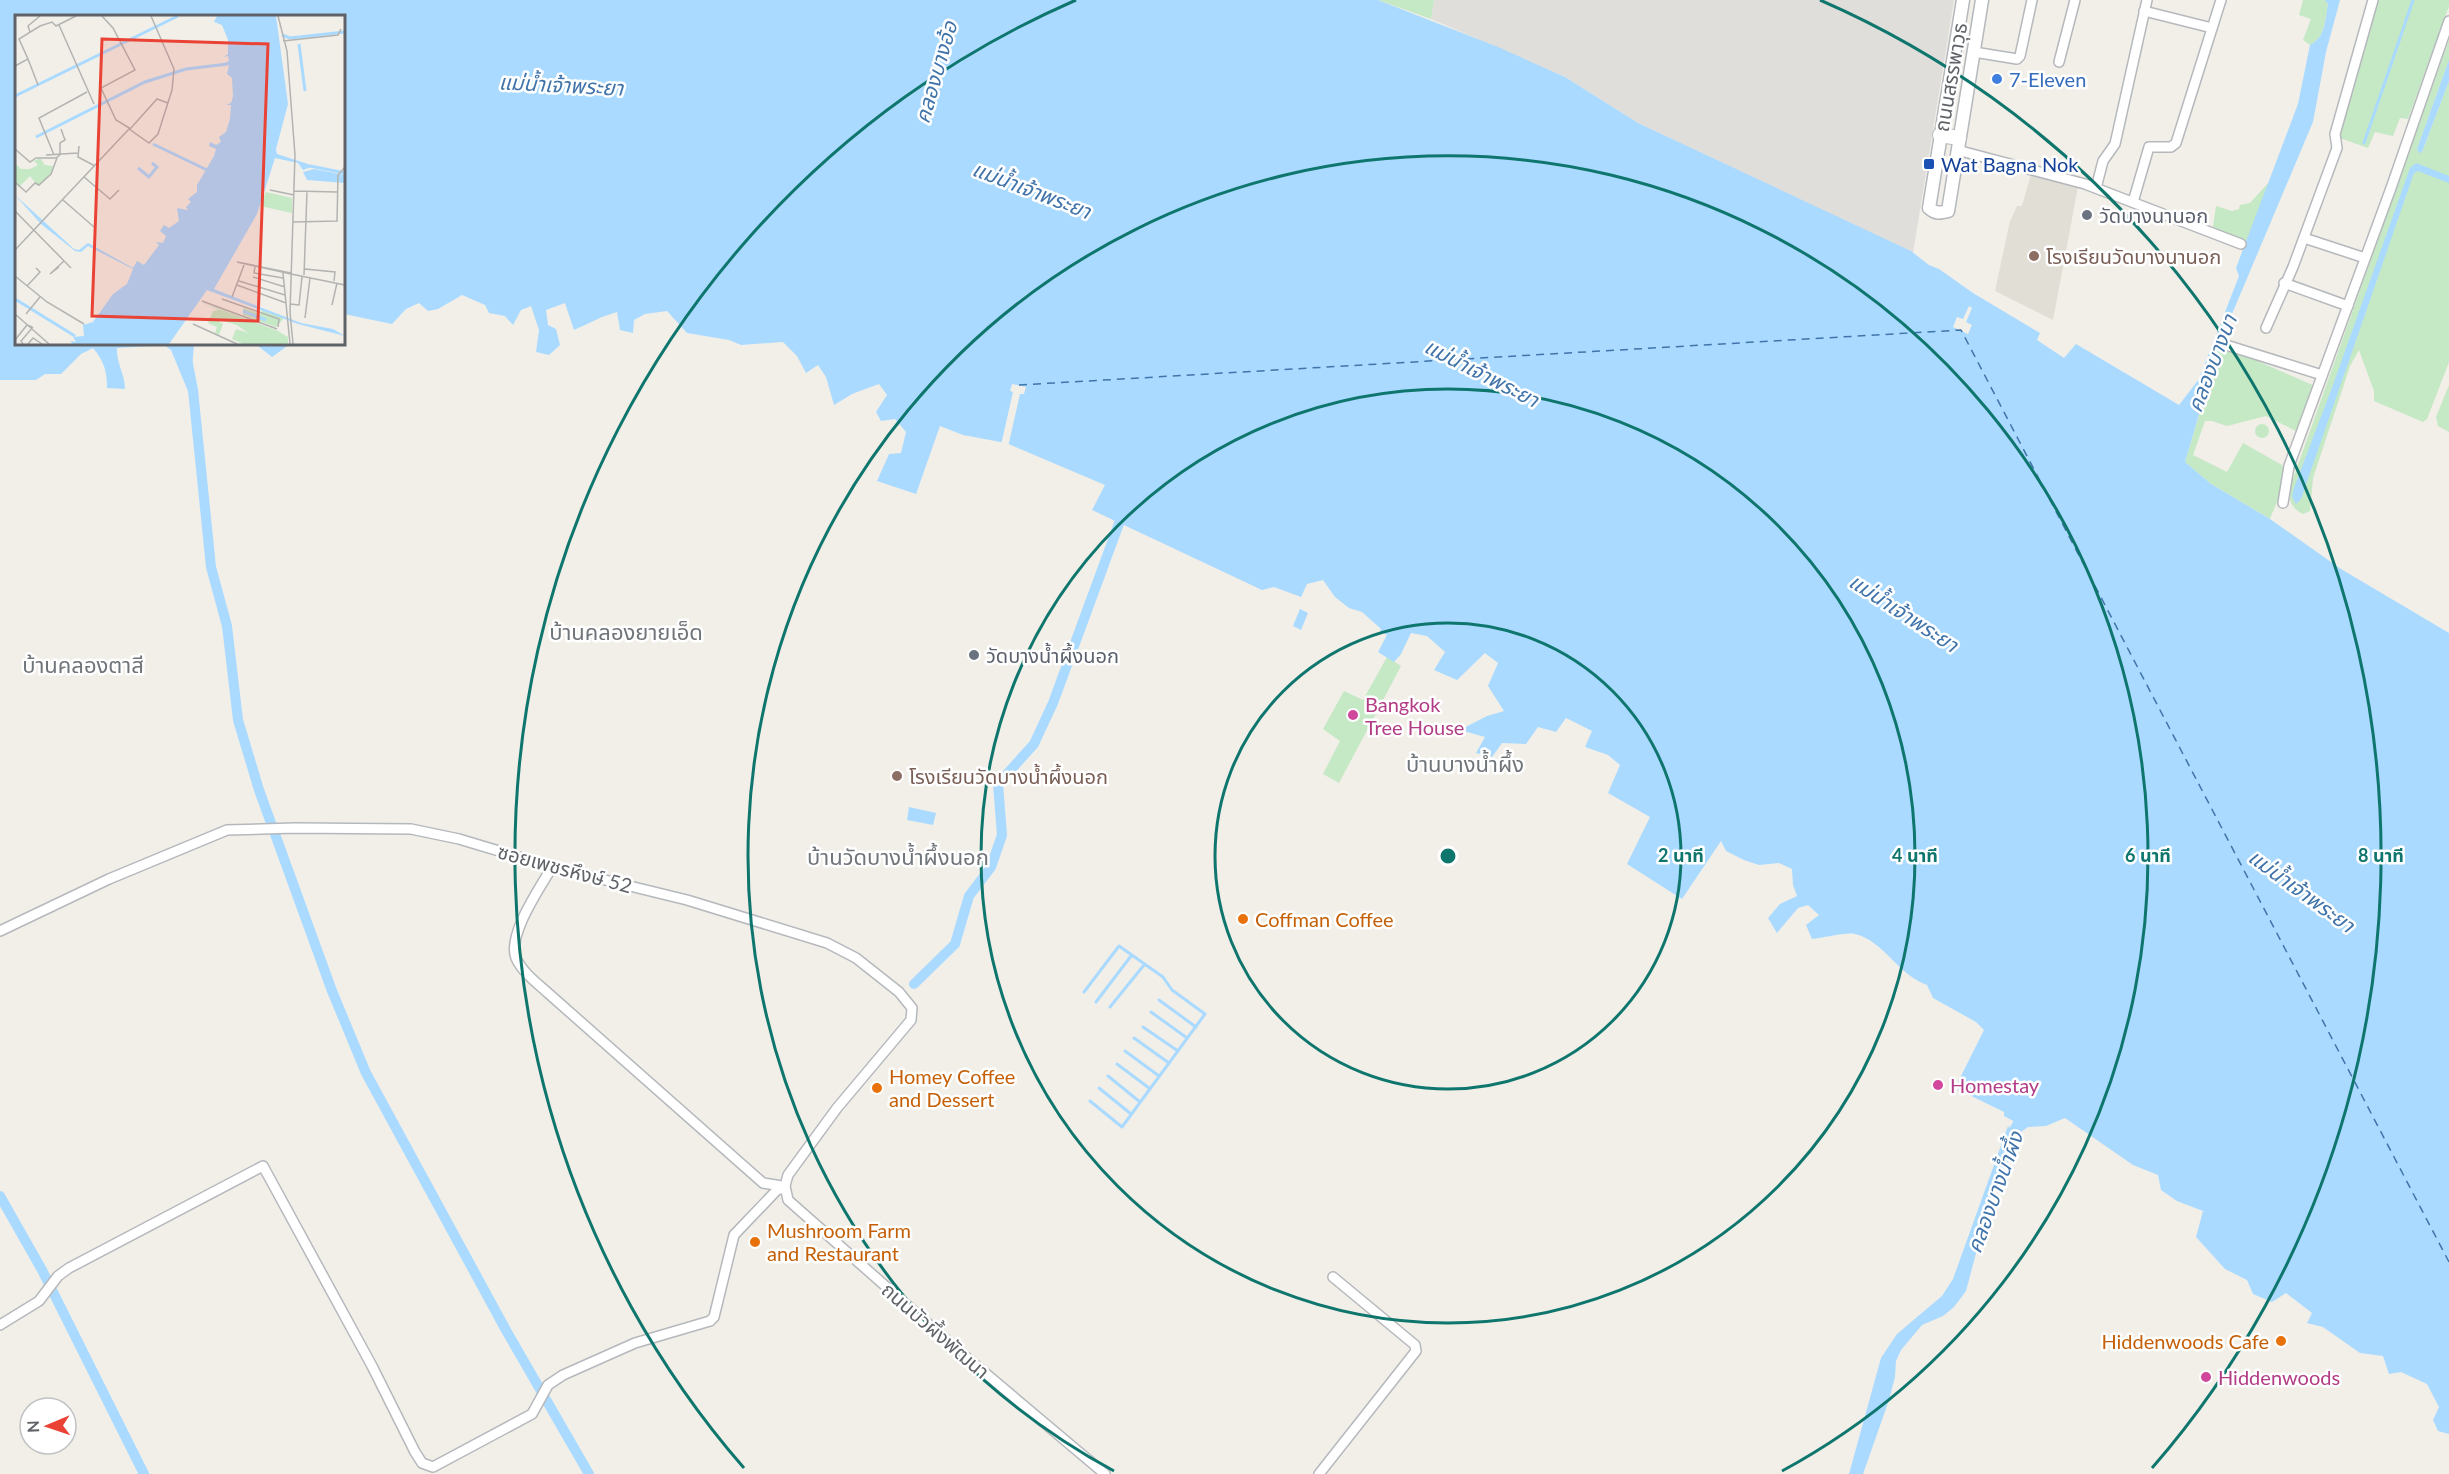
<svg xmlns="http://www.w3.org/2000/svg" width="2449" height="1474" viewBox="0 0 2449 1474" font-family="Lato,'Noto Sans Thai',sans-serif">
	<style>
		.industrial { fill: #e0deda }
		.education { fill: #e1ded6 }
		.green { fill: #c5e8c5 }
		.water { fill: #aadaff }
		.pier { fill: #f1efe8 }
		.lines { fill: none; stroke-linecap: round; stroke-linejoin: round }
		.stream { stroke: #aadaff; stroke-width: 3 }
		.canal { stroke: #aadaff; stroke-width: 10 }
		.ferry { stroke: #4174aa; stroke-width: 1.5; stroke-dasharray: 8 6; stroke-linecap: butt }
		.minor-casing { stroke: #b5b8bc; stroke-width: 12 }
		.tertiary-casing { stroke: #b5b8bc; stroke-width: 15 }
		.secondary-casing { stroke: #b6babf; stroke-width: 16 }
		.minor { stroke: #fff; stroke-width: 9 }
		.tertiary { stroke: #fff; stroke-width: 12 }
		.secondary { stroke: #fff; stroke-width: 14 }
		.ring { fill: none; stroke: #0f766e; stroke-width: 3 }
		.shop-dot { fill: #3f7fe0; stroke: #fff; stroke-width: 2 }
		.transit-dot { fill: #1a4fb4; stroke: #fff; stroke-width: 2 }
		.worship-dot { fill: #6b7280; stroke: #fff; stroke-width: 2 }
		.education-dot { fill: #8d6e63; stroke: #fff; stroke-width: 2 }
		.hotel-dot { fill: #d1479c; stroke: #fff; stroke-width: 2 }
		.food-dot { fill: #e8710a; stroke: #fff; stroke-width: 2 }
		.labels { text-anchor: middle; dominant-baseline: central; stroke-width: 5; stroke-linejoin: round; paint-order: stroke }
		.street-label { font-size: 20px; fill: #5f6368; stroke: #fff }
		.shop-label { font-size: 20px; fill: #366cbe; stroke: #fff; text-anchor: start }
		.transit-label { font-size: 20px; fill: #164399; stroke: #fff; text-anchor: start }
		.worship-label { font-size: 20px; fill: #5b616d; stroke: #fff; text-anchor: start }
		.education-label { font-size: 20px; fill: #785e54; stroke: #fff; text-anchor: start }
		.hotel-label { font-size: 20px; fill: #b23c85; stroke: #fff; text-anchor: start }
		.food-label { font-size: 20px; fill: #c56008; stroke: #fff; text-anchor: start }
		.water-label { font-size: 21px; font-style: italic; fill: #4174aa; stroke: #fff }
		.quarter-label { font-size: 22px; fill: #70757a; stroke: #fff }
		.inset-river { fill: none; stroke: #aadaff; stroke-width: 3 }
		.inset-road { fill: none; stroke: #b3b3b1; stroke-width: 1.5 }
		.view { fill: #ea4335; fill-opacity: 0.15; stroke: #ea4335; stroke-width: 3 }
		.inset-edge { fill: none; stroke: #5f6368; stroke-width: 3 }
		.centre { fill: #0f766e; stroke: #fff; stroke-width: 3 }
		.ring-label { font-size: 18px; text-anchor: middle; font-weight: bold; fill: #0f766e; stroke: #fff; stroke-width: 5; stroke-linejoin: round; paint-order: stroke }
	</style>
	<rect width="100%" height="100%" fill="#f1efe8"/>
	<!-- industrial -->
	<path class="industrial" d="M1434 0H1954L1913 253 1638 123 1565 77 1431 19Z"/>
	<!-- education -->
	<path class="education" d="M2031 174 2078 187 2053 320 1995 291 2010 221 2017 206H2022Z"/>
	<!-- green -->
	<g class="green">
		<path d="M1378 0H1434L1431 19Z"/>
		<path d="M2303 0H2325L2328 4C2325 20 2326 37 2310 45L2303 40 2311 19 2299 15Z"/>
		<path d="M2377 0H2449V6L2408 119 2400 118 2393 136 2375 132 2368 148 2337 137Z"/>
		<path d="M2449 40V60L2417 149 2422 152 2449 81V362L2427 419 2423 422 2374 401V391L2359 350 2350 366 2313 478 2310 511 2303 514C2291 508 2290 502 2289 490Z"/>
		<path d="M2270 181 2248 241 2213 227 2216 206 2232 211 2239 209 2240 205 2250 203Z"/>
		<path d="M2220 345 2315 386 2296 431 2266 416 2227 426 2212 421H2205L2193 455 2227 472 2243 443 2282 465C2289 480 2275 505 2270 519L2211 484 2185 462Z"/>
		<path d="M2449 385V432L2438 426 2436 417Z"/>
		<circle cx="2262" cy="431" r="7"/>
		<path d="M1387 657 1401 666 1339 783 1323 774 1340 741 1323 729 1344 691 1363 700Z"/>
	</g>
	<!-- water -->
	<g class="water">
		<path d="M0 0H1378L1498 47 1565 77 1638 123 1911 251 1929 265 1939 269 1973 293 2040 333 2037 340 2064 358 2076 344 2179 405 2199 379 2239 276 2236 268 2298 104 2310 45C2326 37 2325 20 2328 4L2325 0H2340L2326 52 2313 122 2221 340 2185 462 2211 484 2270 519 2341 569 2449 633V1434L2438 1431 2433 1420 2439 1407 2427 1384 2401 1372 2389 1374 2383 1356 2360 1353 2323 1327 2307 1323 2312 1313 2286 1293 2272 1302 2253 1294 2247 1280 2225 1269 2196 1237 2203 1211 2177 1201 2161 1190 2158 1175 2133 1165 2065 1118 2046 1126 2028 1127 2021 1132 2015 1122 2004 1116V1112L1955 1088 1984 1030 1976 1022 1933 998 1927 985C1897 974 1884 941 1855 934 1845 932 1824 938 1812 939L1806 925 1819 915 1808 905 1798 908 1777 933 1768 918 1780 904 1797 896 1793 885 1792 869 1779 863 1759 865 1744 860 1726 851 1721 841 1682 899 1627 864 1650 817 1608 793 1620 765 1608 755 1585 747 1592 731 1566 718 1556 732 1538 727 1526 744 1502 743 1492 757 1476 753 1485 737 1460 730 1487 716 1504 711 1488 686 1498 663 1485 653 1457 680 1434 670 1445 652 1427 636 1411 633 1401 654 1394 662 1378 652 1387 635 1380 631 1381 629 1362 612 1349 608 1335 597 1323 580 1307 584 1301 597 1274 587 1262 590 1092 510 1105 485 1006 443 963 435 940 426 916 494 877 481 889 454 901 453 906 432 895 419 881 421 876 412 887 395 879 384 852 394 834 405 826 377 818 365 806 373 797 356 783 342 741 345 729 340 687 333 667 311 645 314 634 320 633 333 620 330 617 312 602 317 574 330 565 303 546 310 548 325 556 329 560 345 549 355 536 352 539 330 531 306 521 310 513 325 505 316 489 313 485 305 462 295 438 309 428 311 419 303 406 309 392 324 344 314V16H16V344H161L150 346 117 348C116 363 125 374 125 389L107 388C107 371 104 361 93 348L81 354 61 374H45L36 380H0Z"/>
		<path d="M2449 60V81L2422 152 2419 153 2417 149Z"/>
		<path d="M2416 163 2449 176V183L2418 171 2414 173 2301 499 2296 504 2292 496 2294 488 2333 385 2410 168Z"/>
		<path d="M163 344H194L190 396 171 350Z"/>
		<path d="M250 344H290L272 357 258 346Z"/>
		<path d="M1300 609 1308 613 1301 630 1293 626Z"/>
		<path d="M909 807 936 813 933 825 907 820Z"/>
		<path d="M2008 1126 2016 1135 2003 1178 1991 1197 1966 1291 1954 1307 1943 1316 1922 1325 1901 1350 1896 1361 1895 1377 1889 1400 1863 1474H1849L1881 1358 1897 1334 1942 1296 1953 1279Z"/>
	</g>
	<!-- pier -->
	<g class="pier">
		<path d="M1969 306 1972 308 1966 322 1972 325 1968 334 1953 327 1957 317 1963 319Z"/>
		<path d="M1012 384 1026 387 1024 394H1020L1008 447 1001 445 1013 392 1010 391Z"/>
	</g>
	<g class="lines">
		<!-- stream -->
		<g class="stream">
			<path d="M2364 143 2413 0"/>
			<path d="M1084 992 1119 946 1163 977 1172 990 1205 1014 1122 1127 1090 1101"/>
			<path d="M1159 1000 1196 1027"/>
			<path d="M1096 1002 1131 956"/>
			<path d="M1110 1007 1144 965"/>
			<path d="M1151 1012 1187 1038"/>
			<path d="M1143 1027 1178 1051"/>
			<path d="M1134 1038 1169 1063"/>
			<path d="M1125 1051 1159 1076"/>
			<path d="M1117 1064 1149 1088"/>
			<path d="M1108 1076 1140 1102"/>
			<path d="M1099 1088 1131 1114"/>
		</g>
		<!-- canal -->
		<g class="canal">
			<path d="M184 344 193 390 211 567 227 626 238 720 259 790 332 991 366 1073 507 1332 589 1474"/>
			<path d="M914 984 955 944 969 896 991 867 1002 835 998 784 1034 744 1053 703 1124 510"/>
			<path d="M2006 1144 2024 1113"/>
			<path d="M0 1196 42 1270 144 1474"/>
		</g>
		<!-- ferry -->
		<path class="ferry" d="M1019 385 1961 330 2449 1262"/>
		<defs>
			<g id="minor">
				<path d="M2144 11 2212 28"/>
				<path d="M1974 52 2017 59 2020 56 2032 0"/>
				<path d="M2059 62 2075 0"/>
				<path d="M1957 150 2085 184 2241 244"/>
				<path d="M2096 188 2103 161 2115 144 2147 0"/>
				<path d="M2133 202 2149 147H2171L2176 143 2221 0"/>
				<path d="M2304 238 2365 258"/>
				<path d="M2284 283 2348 306"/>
				<path d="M2266 328 2293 267 2337 148 2335 134 2373 0"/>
				<path d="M2226 345 2322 375"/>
				<path d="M2283 503 2289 466 2391 188 2449 21"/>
				<path d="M552 867C540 888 507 935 516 958 522 972 537 983 548 993L763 1183 782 1186"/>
				<path d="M0 931 109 879 227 830 295 828 411 829 459 839 552 867 687 900 827 943 856 958 899 992 912 1008 911 1020 837 1108 788 1175 785 1186 788 1200 959 1351 1105 1474"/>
				<path d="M0 1325 39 1301 58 1276 69 1268 263 1166 372 1366 415 1452 422 1463 433 1467 532 1414 548 1385 563 1375 635 1343 710 1321 714 1317 734 1235 777 1190 785 1188"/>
				<path d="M1319 1474 1416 1351 1415 1345 1333 1277"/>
			</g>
			<path id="tertiary" d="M1963 0 1930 202 1929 208C1936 214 1940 213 1948 211L1982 0"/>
			<path id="secondary" d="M1940 135 1959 138"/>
		</defs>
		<!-- minor casing -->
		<use href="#minor" class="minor-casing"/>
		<!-- tertiary casing -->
		<use href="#tertiary" class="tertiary-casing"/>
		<!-- secondary casing -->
		<use href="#secondary" class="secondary-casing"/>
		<!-- minor -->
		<use href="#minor" class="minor"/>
		<!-- tertiary -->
		<use href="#tertiary" class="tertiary"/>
		<!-- secondary -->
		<use href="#secondary" class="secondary"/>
	</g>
	<!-- distance rings -->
	<g class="ring">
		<circle cx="1448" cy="856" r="233"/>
		<circle cx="1448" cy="856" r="467"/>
		<path d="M1114 1471A700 700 0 1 1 1782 1471"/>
		<path d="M744 1468A933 933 0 0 1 1076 0M1820 0A933 933 0 0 1 2152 1468"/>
	</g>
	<!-- markers -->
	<circle class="shop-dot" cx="1997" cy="79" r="6"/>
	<rect class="transit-dot" x="1923" y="158" width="12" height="12" rx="3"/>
	<g class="worship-dot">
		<circle cx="2087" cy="215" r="6"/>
		<circle cx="974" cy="655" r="6"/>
	</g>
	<g class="education-dot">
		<circle cx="2034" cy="256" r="6"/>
		<circle cx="897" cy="776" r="6"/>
	</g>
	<g class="hotel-dot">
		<circle cx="1353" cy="715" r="6"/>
		<circle cx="1938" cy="1085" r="6"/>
		<circle cx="2206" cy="1377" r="6"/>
	</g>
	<g class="food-dot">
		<circle cx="1243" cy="919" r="6"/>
		<circle cx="877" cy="1088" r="6"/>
		<circle cx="755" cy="1242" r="6"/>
		<circle cx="2281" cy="1341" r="6"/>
	</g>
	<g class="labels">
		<!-- street labels -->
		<g class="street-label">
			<text transform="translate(1950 77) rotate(-80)">ถนนสรรพาวุธ</text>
			<text transform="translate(565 868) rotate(15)">ซอยเพชรหึงษ์ 52</text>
			<text transform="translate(936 1330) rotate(41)">ถนนบัวผึ้งพัฒนา</text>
		</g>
		<!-- shop labels -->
		<g class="shop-label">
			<text x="2009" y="79">7-Eleven</text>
		</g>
		<!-- transit labels -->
		<g class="transit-label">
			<text x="1941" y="164">Wat Bagna Nok</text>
		</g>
		<!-- worship labels -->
		<g class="worship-label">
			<text x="2099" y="215">วัดบางนานอก</text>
			<text x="986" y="655">วัดบางน้ำผึ้งนอก</text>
		</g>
		<!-- education labels -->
		<g class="education-label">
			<text x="2046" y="256">โรงเรียนวัดบางนานอก</text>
			<text x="909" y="776">โรงเรียนวัดบางน้ำผึ้งนอก</text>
		</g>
		<!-- hotel labels -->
		<g class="hotel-label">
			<text x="1365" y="704">Bangkok<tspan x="1365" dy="23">Tree House</tspan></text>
			<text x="1950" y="1085">Homestay</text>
			<text x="2218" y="1377">Hiddenwoods</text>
		</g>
		<!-- food labels -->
		<g class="food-label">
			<text x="1255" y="919">Coffman Coffee</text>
			<text x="889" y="1076">Homey Coffee<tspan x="889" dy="23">and Dessert</tspan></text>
			<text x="767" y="1230">Mushroom Farm<tspan x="767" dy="23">and Restaurant</tspan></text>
			<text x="2269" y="1341" text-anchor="end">Hiddenwoods Cafe</text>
		</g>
		<!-- water labels -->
		<g class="water-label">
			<text transform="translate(935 72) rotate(-74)">คลองบางอ้อ</text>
			<text transform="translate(561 84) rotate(3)">แม่น้ำเจ้าพระยา</text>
			<text transform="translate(1032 189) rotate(21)">แม่น้ำเจ้าพระยา</text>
			<text transform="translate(2211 363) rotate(-69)">คลองบางนา</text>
			<text transform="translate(1482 372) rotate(27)">แม่น้ำเจ้าพระยา</text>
			<text transform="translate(1904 612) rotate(33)">แม่น้ำเจ้าพระยา</text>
			<text transform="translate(2302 890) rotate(36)">แม่น้ำเจ้าพระยา</text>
			<text transform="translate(1994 1192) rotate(-70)">คลองบางน้ำผึ้ง</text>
		</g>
		<!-- quarter labels -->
		<g class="quarter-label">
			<text x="626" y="631">บ้านคลองยายเอ็ด</text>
			<text x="83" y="664">บ้านคลองตาสี</text>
			<text x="1465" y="763">บ้านบางน้ำผึ้ง</text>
			<text x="898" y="856">บ้านวัดบางน้ำผึ้งนอก</text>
		</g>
	</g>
	<!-- overview -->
	<g transform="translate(15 15)">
		<rect width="330" height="330" fill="#f1efe8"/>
		<path d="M25 143 30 150 38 151 36 158 23 171 15 161 4 172 0 168V148L6 154H15L23 150 19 146ZM251 177 277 183V198L245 191ZM186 287 263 316 273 322V329H228L217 324 221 314 233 318 222 310 198 303 208 309 204 320 200 318 202 312 193 308 198 296 204 295ZM228 293 246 299 247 295 269 303 261 312 228 300Z" fill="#c5e8c5"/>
		<path d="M202 1H261L273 89 261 134 262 139 299 151 288 155 283 148 260 143 242 199 199 274 286 308 318 314 330 321 283 309 192 275 154 329H58L55 326 61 327 58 322 69 321 68 310 78 307 98 279 112 269 118 254 73 231 66 237 60 236 26 209 0 180 59 234 64 235 73 228 118 253 122 246 129 250 144 230 141 227 148 228 151 221 145 216 149 210 154 213 164 206 162 193 173 195 171 192 176 187 173 184 182 177V170L199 141 201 134 194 131 195 127 201 130 206 127 204 122 211 117 215 104 216 90H211L216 88 218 81 217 63 212 59 214 50 208 49 214 46 213 41 209 42 213 39V25L207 10 199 7ZM299 154 330 160V168L292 165 288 157Z" fill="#aadaff"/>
		<path class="inset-river" d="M267 20 275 23 330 17M284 29 290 76M0 81 163 1M21 122 130 67 171 54 213 49M138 129 192 155M295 151 330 158M123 153 134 162 142 152 137 148M0 284 60 321M228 296 251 305M77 313 208 250 206 143"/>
		<path class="inset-road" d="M87 1 98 13 120 55 86 73 101 105 116 114M263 1 272 36 280 140 275 297 278 329M44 10 79 89M15 17 13 11 25 1M268 26 323 20 326 14M13 44 23 70M0 51 13 44 4 24 25 11 37 7 41 11 61 1M116 113 142 84 153 88M64 131 63 142 80 151M0 134 15 147 21 143H41L46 139M45 139V128L50 125 46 114M31 140 63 138M39 140 24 103 72 77M69 162 95 184 104 175M0 167 11 177 20 168 24 170 36 159 42 143M255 175 279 180M279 176 322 177M48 185 79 212M0 196 56 253M278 207 322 206 323 160 330 152M0 235 114 114 134 128 143 119 157 75 159 54 136 1M44 252 35 259 49 246M240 252 239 258 268 263M290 254 320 257 319 266M268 258 275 329M276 259 222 247 276 258M276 259 330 270M289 260 292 176M0 261 32 287 69 309M238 262 270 272M224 266 270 280M222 270 271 288M12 271 25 257 21 253M217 282 229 250M207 284 264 304 263 312M187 286 262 314M275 289 284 290 287 262M317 290 322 268M0 299 34 329M11 299 25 282M290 303 295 263M178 309 222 329M0 325 12 310 17 312M8 329 6 326 18 312M13 329 18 323 27 329"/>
		<path class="view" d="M87 24 253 29 243 306 77 301Z"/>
		<rect width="330" height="330" class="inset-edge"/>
	</g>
	<circle cx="1448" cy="856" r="9" class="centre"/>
	<g class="ring-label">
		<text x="1681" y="862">2 นาที</text>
		<text x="1915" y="862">4 นาที</text>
		<text x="2148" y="862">6 นาที</text>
		<text x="2381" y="862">8 นาที</text>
	</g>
	<!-- north arrow -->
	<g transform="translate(48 1426) rotate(268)"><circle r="28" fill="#ffffff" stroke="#bfc1c3" stroke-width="1.5"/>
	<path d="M0-4.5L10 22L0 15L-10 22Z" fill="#ea4335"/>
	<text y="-9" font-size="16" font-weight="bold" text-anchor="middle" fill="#5f6368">N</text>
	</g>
</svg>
